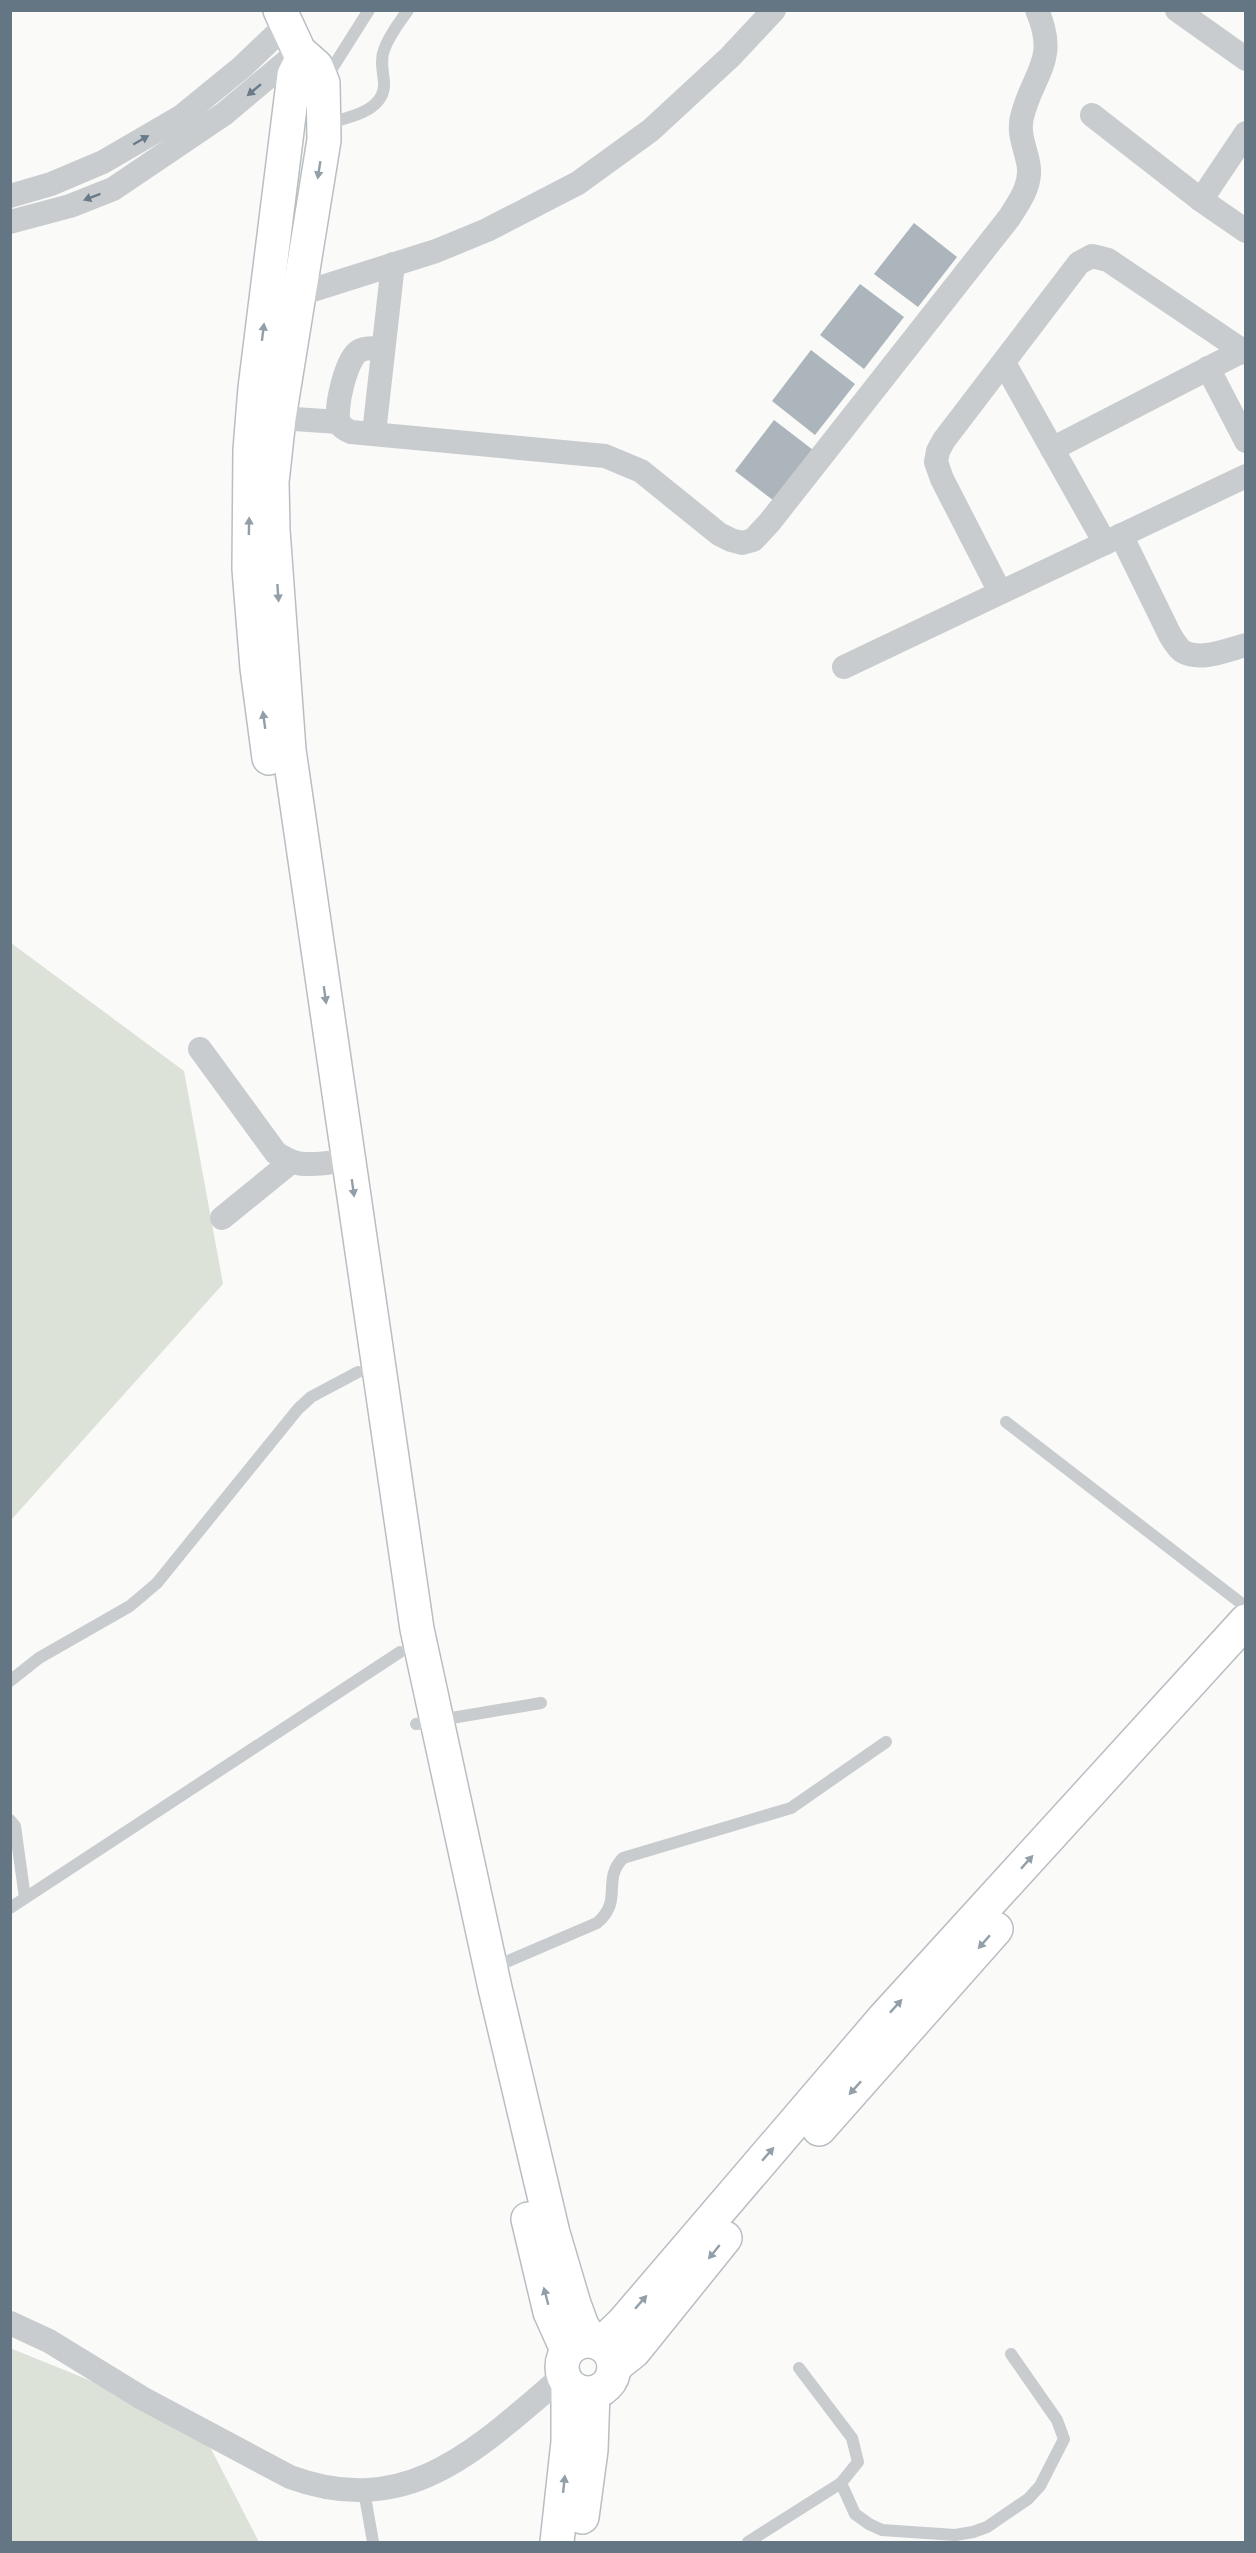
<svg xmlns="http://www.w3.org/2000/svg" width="1256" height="2553" viewBox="0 0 1256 2553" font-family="Signika,sans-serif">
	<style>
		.green { fill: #dce2d8 }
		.building { fill: #acb5bb }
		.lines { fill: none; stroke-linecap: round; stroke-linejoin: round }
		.secondary-casing { stroke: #b8bec2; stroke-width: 36 }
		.lane { stroke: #c8cccf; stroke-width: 12 }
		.street { stroke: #c8cccf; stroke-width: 24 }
		.secondary { stroke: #fff; stroke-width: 33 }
		.oneway { fill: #697a88 }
		.oneway2 { fill: #929fa9 }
	</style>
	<rect width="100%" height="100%" fill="#fafaf8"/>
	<!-- green -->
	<g class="green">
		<path d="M11 943 184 1071 223 1284 11 1520Z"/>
		<path d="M10 2348 111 2389 207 2441 259 2542H11Z"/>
	</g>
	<!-- building -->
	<g class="building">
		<path d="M914 223 957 257 918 307 874 274Z"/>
		<path d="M860 284 904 317 864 369 820 335Z"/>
		<path d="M811 350 855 384 815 435 772 401Z"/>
		<path d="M774 420 817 453 778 504 735 471Z"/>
	</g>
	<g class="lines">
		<defs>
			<g id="secondary">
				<path d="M280 10 299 51 316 66 323 83 324 140 279 418 272 482 273 530 289 750 417 1629 495 1988 553 2233 574 2304 582 2326 592 2341"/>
				<path d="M269 758 257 668 249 569 250 450 255 388 294 75 303 57"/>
				<path d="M819 2129 996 1929"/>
				<path d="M528 2219 550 2312 567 2350"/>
				<circle cx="588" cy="2367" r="26"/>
				<path d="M601 2344 623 2323 884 2018 1246 1621"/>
				<path d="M614 2367 634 2351 725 2238"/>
				<path d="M582 2517 591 2450 593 2393"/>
				<path d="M557 2542 568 2442V2384"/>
			</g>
		</defs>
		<!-- secondary casing -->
		<use href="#secondary" class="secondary-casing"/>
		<!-- lane -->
		<g class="lane">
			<path d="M326 78 369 10"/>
			<path d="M325 124C346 118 386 112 384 82 383 71 380 60 384 50 389 35 399 23 408 10"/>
			<path d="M1006 1422 1246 1607"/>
			<path d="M10 1681 39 1658 130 1606 157 1583 298 1409 311 1397 358 1372"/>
			<path d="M416 1724 541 1703"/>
			<path d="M10 1820 15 1826 25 1898"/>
			<path d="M10 1908 400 1652"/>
			<path d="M492 1968 597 1923C624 1900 601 1881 623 1858L791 1808 886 1742"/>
			<path d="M841 2483 855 2514 869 2524 882 2530 955 2535 973 2532 987 2527 1028 2499 1040 2486 1064 2439 1057 2420 1011 2354"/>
			<path d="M364 2491 373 2542"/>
			<path d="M748 2542 841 2483 858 2462 852 2438 799 2368"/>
		</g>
		<!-- street -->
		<g class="street">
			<path d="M1177 10 1246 59"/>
			<path d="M1092 115 1201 200 1246 231"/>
			<path d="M10 196 51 184 103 162 182 116 242 67 286 25"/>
			<path d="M1201 200 1246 133"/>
			<path d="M10 222 70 206 113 189 224 114 299 51"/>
			<path d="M300 294 436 251 487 230 578 183 651 130 730 57 774 10"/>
			<path d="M382 349C375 348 366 347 359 351 346 358 334 411 339 423 342 428 346 430 351 432L605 456 641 471 719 534 731 540 742 543 753 540 769 523 1009 218C1020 201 1033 183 1028 162 1025 147 1018 133 1022 117 1033 72 1059 61 1037 10"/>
			<path d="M1004 363 1105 543"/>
			<path d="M1208 368 1246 441"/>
			<path d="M279 418 339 422"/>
			<path d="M374 433 393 264"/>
			<path d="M1052 449 1242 351"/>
			<path d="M1121 535 1170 635C1173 640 1177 647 1182 651 1200 662 1227 650 1246 645"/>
			<path d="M1000 592 942 479 936 462 938 451 944 440 1079 263 1092 256 1108 260 1246 353"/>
			<path d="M844 667 1246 476"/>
			<path d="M200 1049 276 1153C296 1166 304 1165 327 1163"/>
			<path d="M222 1218 291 1162"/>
			<path d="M10 2323 49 2341 142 2398 290 2477C409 2521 479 2447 563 2376"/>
		</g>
		<!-- secondary -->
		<use href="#secondary" class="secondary"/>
	</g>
	<!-- one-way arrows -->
	<defs><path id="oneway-solid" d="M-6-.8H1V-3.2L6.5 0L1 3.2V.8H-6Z" transform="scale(1.5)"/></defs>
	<g class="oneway">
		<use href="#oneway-solid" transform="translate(254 90) rotate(140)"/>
		<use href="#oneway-solid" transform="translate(141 140) rotate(-30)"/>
		<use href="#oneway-solid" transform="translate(92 197) rotate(159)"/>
	</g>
	<g class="oneway2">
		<use href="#oneway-solid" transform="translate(319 170) rotate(99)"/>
		<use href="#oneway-solid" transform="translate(263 332) rotate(-83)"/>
		<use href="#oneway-solid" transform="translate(249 526) rotate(-89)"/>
		<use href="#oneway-solid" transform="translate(278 593) rotate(86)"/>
		<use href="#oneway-solid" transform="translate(264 720) rotate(-98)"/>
		<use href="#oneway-solid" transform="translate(325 995) rotate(82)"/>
		<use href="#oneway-solid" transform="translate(353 1188) rotate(82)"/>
		<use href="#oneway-solid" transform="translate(1027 1862) rotate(-48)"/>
		<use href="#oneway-solid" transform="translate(984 1942) rotate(131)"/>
		<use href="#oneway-solid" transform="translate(896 2006) rotate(-48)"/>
		<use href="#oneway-solid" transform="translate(855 2088) rotate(132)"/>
		<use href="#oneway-solid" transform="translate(768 2154) rotate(-49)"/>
		<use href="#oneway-solid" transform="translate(714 2252) rotate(129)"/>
		<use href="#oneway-solid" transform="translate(546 2296) rotate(-105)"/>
		<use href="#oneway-solid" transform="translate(641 2302) rotate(-49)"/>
		<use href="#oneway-solid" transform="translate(564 2484) rotate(-84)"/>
	</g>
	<!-- border -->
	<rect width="1256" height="2553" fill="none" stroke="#647684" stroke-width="24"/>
</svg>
